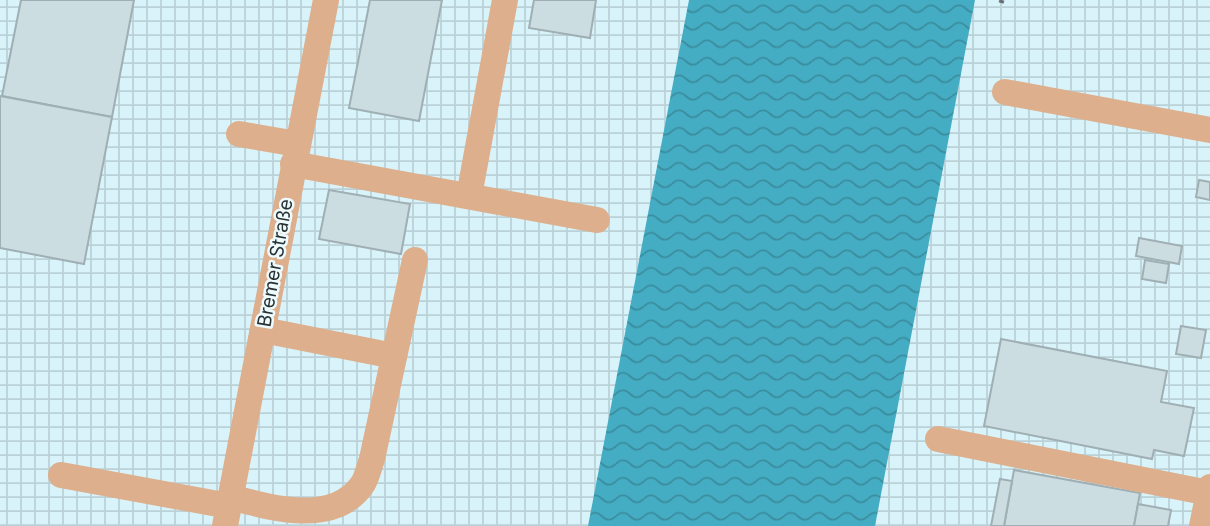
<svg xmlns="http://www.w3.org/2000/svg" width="1210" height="526" viewBox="0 0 1210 526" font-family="Inter,sans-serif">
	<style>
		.industrial { fill: url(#industrial-grid) }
		.water { fill: url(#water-waves) }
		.building { fill: #ccdde1; stroke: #9fafb3; stroke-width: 2 }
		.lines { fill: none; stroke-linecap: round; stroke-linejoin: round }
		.minor { stroke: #ddaf8c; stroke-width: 26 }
		.rail { stroke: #677072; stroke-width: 5; stroke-dasharray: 12 12; stroke-linecap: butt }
		.labels { text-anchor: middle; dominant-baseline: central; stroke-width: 5; stroke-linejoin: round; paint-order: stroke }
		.street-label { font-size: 19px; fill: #2a3132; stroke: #edfbfe }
	</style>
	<defs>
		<pattern id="industrial-grid" width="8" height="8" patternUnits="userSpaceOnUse" patternTransform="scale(1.75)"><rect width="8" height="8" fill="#d9f3fa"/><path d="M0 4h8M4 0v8" fill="none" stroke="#bad1d7"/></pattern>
		<pattern id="water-waves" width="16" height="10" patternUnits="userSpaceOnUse" patternTransform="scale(1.75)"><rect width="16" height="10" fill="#45adc3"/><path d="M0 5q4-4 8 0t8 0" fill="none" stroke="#3a8d9f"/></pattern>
	</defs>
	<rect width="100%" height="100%" fill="#edfbfe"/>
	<!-- industrial -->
	<rect class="industrial" x="0" y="0" width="1210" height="526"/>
	<!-- water -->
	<path class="water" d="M689 0H975L875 526H588Z"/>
	<!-- building -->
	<g class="building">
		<path d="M21 0H134L112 117 2 96Z"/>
		<path d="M370 0H442L419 121 349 108Z"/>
		<path d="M534 0H596L590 38 529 28Z"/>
		<path d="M0 96 112 117 84 264 0 248Z"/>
		<path d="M1199 180 1210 182V200L1196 197Z"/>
		<path d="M329 190 410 204 401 254 319 239Z"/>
		<path d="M1139 238 1182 246 1179 264 1136 256Z"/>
		<path d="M1145 260 1169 264 1166 283 1142 279Z"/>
		<path d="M1181 326 1206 330 1201 358 1176 354Z"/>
		<path d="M1001 339 1167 371 1161 402 1194 408 1184 456 1154 450 1152 459 984 426Z"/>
		<path d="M1014 470 1140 493 1134 526H1004Z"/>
		<path d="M1000 479 1012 481 1004 526H991Z"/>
		<path d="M1138 504 1171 510 1168 526H1134Z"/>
	</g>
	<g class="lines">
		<!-- minor -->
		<g class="minor">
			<path d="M1005 92 1210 130"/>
			<path d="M239 134 297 144"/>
			<path d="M293 164 597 220"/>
			<path d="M469 196 505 0"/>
			<path d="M263 330 394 356"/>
			<path d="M938 439 1209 493"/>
			<path d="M61 475 229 506"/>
			<path d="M230 497C272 508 333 526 362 485 367 478 369 467 372 459L415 260"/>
			<path d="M225 526 326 0"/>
			<path d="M1202 526 1210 487"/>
		</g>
		<!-- rail -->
		<path class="rail" d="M1001 3 1002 0"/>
	</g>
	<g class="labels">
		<!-- street labels -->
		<g class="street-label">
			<text transform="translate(275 263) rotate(-80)">Bremer Straße</text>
		</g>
	</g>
</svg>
